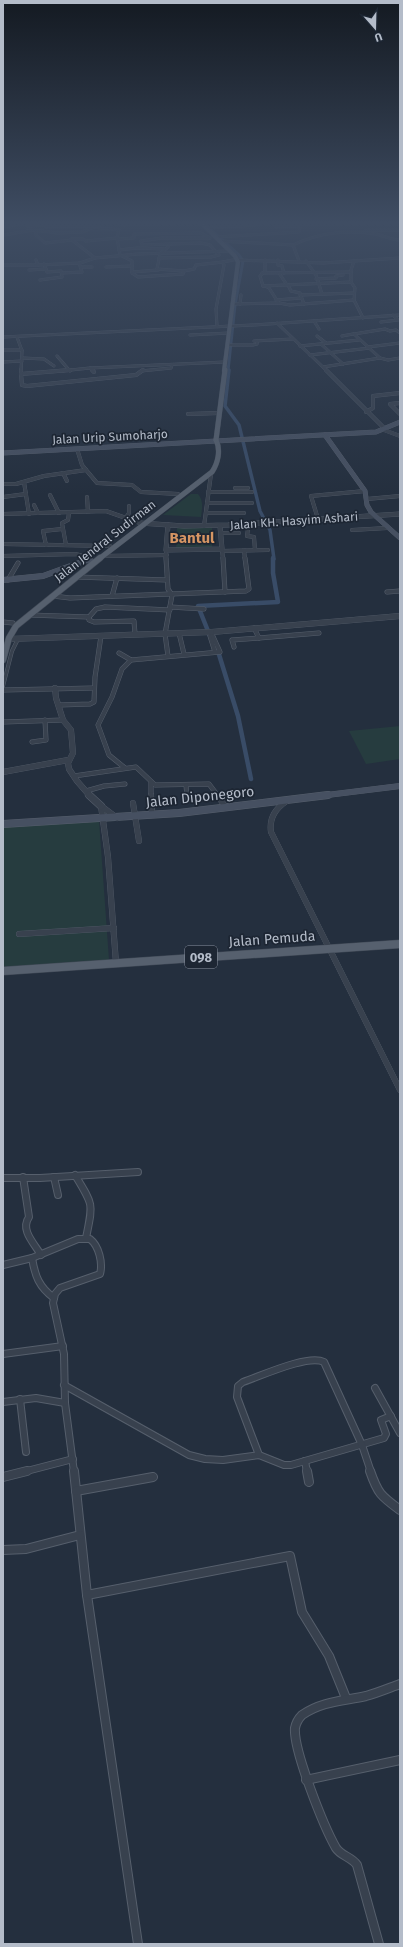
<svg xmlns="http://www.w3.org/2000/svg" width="403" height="1947" viewBox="0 0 403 1947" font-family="'Fira Sans',sans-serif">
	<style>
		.green { fill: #263c3f }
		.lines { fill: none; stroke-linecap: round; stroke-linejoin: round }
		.canal-far2 { stroke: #394c67; stroke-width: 3 }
		.canal-far1 { stroke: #394c67; stroke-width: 3.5 }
		.canal { stroke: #394c67; stroke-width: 4.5 }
		.pedestrian-casing { stroke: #565f6c; stroke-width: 4 }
		.minor-far5-casing { stroke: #565f6c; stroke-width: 3 }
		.minor-far4-casing { stroke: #565f6c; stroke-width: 4 }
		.minor-far3-casing { stroke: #565f6c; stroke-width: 5 }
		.minor-far2-casing { stroke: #565f6c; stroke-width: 6 }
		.minor-far1-casing { stroke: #565f6c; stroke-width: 8 }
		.minor-casing { stroke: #565f6c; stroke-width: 10 }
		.tertiary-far2-casing { stroke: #565f6c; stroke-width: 5 }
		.tertiary-far1-casing { stroke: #565f6c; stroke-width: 6 }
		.tertiary-casing { stroke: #565f6c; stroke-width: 8 }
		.secondary-far2-casing { stroke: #565f6c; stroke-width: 5 }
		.secondary-far1-casing { stroke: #565f6c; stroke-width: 6 }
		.secondary-casing { stroke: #565f6c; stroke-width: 8 }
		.primary-far3-casing { stroke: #414a57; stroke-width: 4.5 }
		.primary-far2-casing { stroke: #414a57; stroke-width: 5.5 }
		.primary-far1-casing { stroke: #414a57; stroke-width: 7 }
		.primary-casing { stroke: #414a57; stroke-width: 9 }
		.pedestrian { stroke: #38414e; stroke-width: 3 }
		.minor-far5 { stroke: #38414e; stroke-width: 2.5 }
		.minor-far4 { stroke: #38414e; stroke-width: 3.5 }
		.minor-far3 { stroke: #38414e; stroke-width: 4 }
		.minor-far2 { stroke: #38414e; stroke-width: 5.5 }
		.minor-far1 { stroke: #38414e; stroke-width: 6 }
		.minor { stroke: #38414e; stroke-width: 8 }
		.tertiary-far2 { stroke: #38414e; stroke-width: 4.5 }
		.tertiary-far1 { stroke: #38414e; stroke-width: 5.5 }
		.tertiary { stroke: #38414e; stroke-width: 7 }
		.secondary-far2 { stroke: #465061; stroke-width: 4.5 }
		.secondary-far1 { stroke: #465061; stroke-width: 5.5 }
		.secondary { stroke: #465061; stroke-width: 7 }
		.primary-far3 { stroke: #56606e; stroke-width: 4 }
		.primary-far2 { stroke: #56606e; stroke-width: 5 }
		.primary-far1 { stroke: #56606e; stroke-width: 6 }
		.primary { stroke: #56606e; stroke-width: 8 }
		.labels { text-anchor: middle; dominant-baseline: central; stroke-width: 3.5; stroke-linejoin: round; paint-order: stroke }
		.far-street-label { font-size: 12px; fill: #b4bcc9; stroke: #1d2633 }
		.shield { fill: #1d2633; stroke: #878f9c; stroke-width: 1 }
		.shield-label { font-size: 13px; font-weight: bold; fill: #b4bcc9 }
		.street-label { font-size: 14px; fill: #b4bcc9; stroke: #1d2633 }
		.far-district-label { font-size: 15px; font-weight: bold; fill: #d59563; stroke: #1d2633 }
	</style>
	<rect width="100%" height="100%" fill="#242f3e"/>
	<!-- green -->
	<g class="green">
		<path d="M191 494H198C204 501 202 509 201 517L163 515Z"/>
		<path d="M177 527H212V547L176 548Z"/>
		<path d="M400 726V759L366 764 349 731Z"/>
		<path d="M99 820 109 960 3 967V824Z"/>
	</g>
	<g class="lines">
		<!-- canal-far2 -->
		<path class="canal-far2" d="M205 224 239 255 243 261 235 305 228 371"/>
		<!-- canal-far1 -->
		<path class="canal-far1" d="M229 370 225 406 239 425 260 511 270 530 274 559"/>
		<!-- canal -->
		<g class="canal">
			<path d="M210 636 198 606 278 602 273 573V558"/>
			<path d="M217 648 238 716 251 779"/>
		</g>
		<defs>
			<path id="pedestrian" d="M3 686 12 651 18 639"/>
			<g id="minor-far5">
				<path d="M41 222 46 227 90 226 89 228"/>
				<path d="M293 224 400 223"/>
				<path d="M14 225 27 223"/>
				<path d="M123 225 200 222"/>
				<path d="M28 226 45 225"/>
				<path d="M3 227 14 225 9 222"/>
				<path d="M276 227 296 226"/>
				<path d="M207 228 255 225 272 222"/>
				<path d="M33 230 58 233 82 232 94 227 119 230 117 238 120 255 132 261V273L138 277 183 274 184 271 194 269 196 265 223 262 224 265 216 309 217 326"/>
				<path d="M365 230H400"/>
				<path d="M36 232V235L45 243 72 240 95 258"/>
				<path d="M4 235 33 230 23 222"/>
				<path d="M216 237 299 232 300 228 289 222"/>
				<path d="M209 238H162L141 241 142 245 201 243 210 245 216 252"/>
				<path d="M71 239H83L86 241 117 238"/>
				<path d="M118 239 134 238V234L195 233H201L210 238"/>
				<path d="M220 241 293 245 299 261"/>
				<path d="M293 245C318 233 348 229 376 234 384 236 391 240 400 240"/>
				<path d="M168 247 160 254 157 269 184 271"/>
				<path d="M119 250 137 248 164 249"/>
				<path d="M159 258 211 257 219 255"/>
				<path d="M238 260 323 263 400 258"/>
				<path d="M278 260V265L282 266 284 273"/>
				<path d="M306 261 316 275 322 294"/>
				<path d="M354 261 351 270V282L355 288 354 300 363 318"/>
				<path d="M223 262 238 259"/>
				<path d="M3 265H38L36 260"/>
				<path d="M38 265 80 263 95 258 138 254 230 251"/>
				<path d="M81 267H92"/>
				<path d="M106 267 132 266"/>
				<path d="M29 270 46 269"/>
				<path d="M132 272 158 270"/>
				<path d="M62 273 82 272 79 263"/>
				<path d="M262 273 351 272"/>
				<path d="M279 273 287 285"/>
				<path d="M316 279 336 278V276L343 275"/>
				<path d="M40 280 62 277 61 271 47 272 44 264"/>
				<path d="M288 285 291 291 300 293 304 304"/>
				<path d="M263 286 351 282"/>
				<path d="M263 286 260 276 265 271V260"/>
				<path d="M265 286 269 288 278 302"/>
				<path d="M300 295 354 293"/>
				<path d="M276 300 301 298"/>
				<path d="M232 304 279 303 290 305 354 300"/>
				<path d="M240 304 241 295"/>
				<path d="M314 321 319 329"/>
				<path d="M381 322 398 320 393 315"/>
				<path d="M277 323 327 371"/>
				<path d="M190 335 229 333"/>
				<path d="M317 336 326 343"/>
				<path d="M342 336 353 334"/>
				<path d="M3 337 253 325 400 315"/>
				<path d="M17 337 22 351 21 371"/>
				<path d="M254 341 293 339"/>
				<path d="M321 344 343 364"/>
				<path d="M228 345H253L257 344V341"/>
				<path d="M300 346 359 340"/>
				<path d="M368 347 400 343"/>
				<path d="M3 350H22"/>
				<path d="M310 355 370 348"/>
				<path d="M57 356 70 371"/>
				<path d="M22 358 44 359 54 366"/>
				<path d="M380 358 354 334 385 329 390 331 396 330 400 333"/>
				<path d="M3 362 22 361"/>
				<path d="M323 367 380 358 388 360 400 358"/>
				<path d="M61 371 90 368"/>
				<path d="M93 371 90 368 225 362"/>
				<path d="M141 371 171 368 172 365"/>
			</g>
			<g id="minor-far4">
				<path d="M21 370V374L70 370"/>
				<path d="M92 370 94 372"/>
				<path d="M326 370 385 429"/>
				<path d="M21 374 22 385 27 386 136 375 143 370"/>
				<path d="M400 403 390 404 400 414"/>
				<path d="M366 412 373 408V396L400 393"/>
				<path d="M188 414 219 413"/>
				<path d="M384 430 400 436"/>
				<path d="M77 449 82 465 97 483 132 485 141 492 178 494"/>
				<path d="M63 473 67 481"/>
				<path d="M24 482 29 514"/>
				<path d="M3 484H16L44 476 86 470"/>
				<path d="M235 488H248"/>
				<path d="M208 492H252"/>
				<path d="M50 495 59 513"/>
				<path d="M3 497 26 494"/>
				<path d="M87 497 88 512"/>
				<path d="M367 499 400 496"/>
				<path d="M207 503H252"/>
				<path d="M34 505 38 513"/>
				<path d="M207 513H244"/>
				<path d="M3 514 106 511 140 523"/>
				<path d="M125 519 129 513V506"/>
				<path d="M318 519 311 496 365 491"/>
				<path d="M204 526 211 474"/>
				<path d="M248 529 247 536 254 537 255 550"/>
				<path d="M352 530 387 528"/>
				<path d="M221 533H239"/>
				<path d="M3 544 110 546"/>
				<path d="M46 545 43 531 62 529"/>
				<path d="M66 545 62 523 68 520 69 513"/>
				<path d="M222 549 223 559"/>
				<path d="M166 550V559"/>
				<path d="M244 550 245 559"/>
				<path d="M222 551 268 550"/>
				<path d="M3 556 75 554 84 556 86 559"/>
				<path d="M103 556 167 555"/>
			</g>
			<g id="minor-far3">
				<path d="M85 558 87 560"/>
				<path d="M166 558 168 589 172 595 165 634 168 656"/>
				<path d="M223 558 225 592"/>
				<path d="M76 577 167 580"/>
				<path d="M8 580 18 563"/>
				<path d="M387 592 400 591"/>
				<path d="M53 596 70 598 246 591 249 589 245 558"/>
				<path d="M112 596 117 578"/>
				<path d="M170 607 204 609"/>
				<path d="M29 615 89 617"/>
				<path d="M89 617 96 609 105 607 170 610"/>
				<path d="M89 617V620L94 622 134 621 135 634"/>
				<path d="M3 622 13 623"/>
				<path d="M254 628 259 638 319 633"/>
				<path d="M179 633 184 654"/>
				<path d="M210 636 215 652"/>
				<path d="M234 647 232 640 259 638"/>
				<path d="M119 653 131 660"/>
				<path d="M3 690 94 688"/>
				<path d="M59 705 90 704 94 702 95 677 101 636"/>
				<path d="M3 722 63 720"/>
				<path d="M32 742 46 740 45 720"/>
				<path d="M125 768 109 755 98 725 112 697 122 669 131 660 220 652 211 632"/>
				<path d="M74 776 136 767 155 785 209 784 218 796"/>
				<path d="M151 783V796"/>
				<path d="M186 785 187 796"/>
				<path d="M86 791 104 786 125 784"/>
			</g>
			<g id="minor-far2">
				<path d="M151 795 152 814"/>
				<path d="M187 795 188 800"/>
				<path d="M217 795 225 806"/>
				<path d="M288 800C276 808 269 817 271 832L400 1090"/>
				<path d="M133 803 139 841"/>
				<path d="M101 806 108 857 116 963"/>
				<path d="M101 806 117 818"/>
				<path d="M19 934 114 928"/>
			</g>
			<g id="minor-far1">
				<path d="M75 1175C94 1206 93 1203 86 1238"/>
				<path d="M23 1177 29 1217C20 1230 34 1243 41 1255"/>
				<path d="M54 1177 58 1195"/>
				<path d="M3 1178H40L138 1172"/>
				<path d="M32 1258C35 1276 39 1287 54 1298"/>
				<path d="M3 1265 32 1258 78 1239H90C99 1246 103 1263 100 1274L60 1288 55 1294 53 1303 64 1354 65 1403 74 1472"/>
				<path d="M3 1354 63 1346"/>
				<path d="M64 1385 189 1455 205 1459 223 1460 259 1455 284 1465H291L384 1438 386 1434 381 1420 391 1416"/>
				<path d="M375 1388 400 1433"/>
				<path d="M20 1399 26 1452"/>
				<path d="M3 1402 36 1398 65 1403"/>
				<path d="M259 1455 237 1397 238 1386 243 1382C261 1376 308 1354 324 1362L362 1445 371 1472"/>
				<path d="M305 1461 307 1472"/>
				<path d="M23 1472 73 1459"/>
			</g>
			<g id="minor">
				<path d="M74 1471 87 1595 138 1944"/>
				<path d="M307 1471 309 1482"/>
				<path d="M370 1471C378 1494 381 1496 400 1510"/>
				<path d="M3 1477 27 1471"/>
				<path d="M76 1491 153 1477"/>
				<path d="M3 1550 26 1549 80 1535"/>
				<path d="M87 1595 290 1556 302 1612 329 1656 346 1698"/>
				<path d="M306 1780 400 1760"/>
				<path d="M379 1944 357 1865C352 1857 341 1856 336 1848 324 1827 293 1750 295 1728 296 1723 299 1718 302 1715 322 1701 344 1701 366 1696 377 1693 389 1688 400 1684"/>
			</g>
			<g id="tertiary-far2">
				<path d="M140 523 184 526 228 525 400 514"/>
				<path d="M168 525 166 550 222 549 220 526"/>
			</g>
			<g id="tertiary-far1">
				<path d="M212 632 400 616"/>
				<path d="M9 639 211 632"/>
				<path d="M55 688 56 698 63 720 71 730 73 753 68 763 69 769 77 781 90 796"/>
				<path d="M3 772 68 760"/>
			</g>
			<path id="tertiary" d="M89 795 101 806"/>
			<g id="secondary-far2">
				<path d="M325 435 365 491 367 505 371 512 400 538"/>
				<path d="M3 453 376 432 400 422"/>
			</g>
			<g id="secondary-far1">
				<path d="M3 580 43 576 87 560 91 561"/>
				<path d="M319 796 400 786"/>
			</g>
			<path id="secondary" d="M3 824 179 813 328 795"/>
			<path id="primary-far3" d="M200 222 235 256 238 262 224 371"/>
			<g id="primary-far2">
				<path d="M216 440 225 370"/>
				<path d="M99 559 212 472C218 463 221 450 216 440"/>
			</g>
			<path id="primary-far1" d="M3 660 9 638 16 626 100 558"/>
			<path id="primary" d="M3 971 400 944"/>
		</defs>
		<!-- pedestrian casing -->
		<use href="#pedestrian" class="pedestrian-casing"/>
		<!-- minor-far5 casing -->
		<use href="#minor-far5" class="minor-far5-casing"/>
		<!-- minor-far4 casing -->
		<use href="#minor-far4" class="minor-far4-casing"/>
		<!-- minor-far3 casing -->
		<use href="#minor-far3" class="minor-far3-casing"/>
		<!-- minor-far2 casing -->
		<use href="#minor-far2" class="minor-far2-casing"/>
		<!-- minor-far1 casing -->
		<use href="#minor-far1" class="minor-far1-casing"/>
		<!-- minor casing -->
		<use href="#minor" class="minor-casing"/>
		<!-- tertiary-far2 casing -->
		<use href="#tertiary-far2" class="tertiary-far2-casing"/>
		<!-- tertiary-far1 casing -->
		<use href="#tertiary-far1" class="tertiary-far1-casing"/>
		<!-- tertiary casing -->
		<use href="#tertiary" class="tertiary-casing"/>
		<!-- secondary-far2 casing -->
		<use href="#secondary-far2" class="secondary-far2-casing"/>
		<!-- secondary-far1 casing -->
		<use href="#secondary-far1" class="secondary-far1-casing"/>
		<!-- secondary casing -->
		<use href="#secondary" class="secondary-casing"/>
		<!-- primary-far3 casing -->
		<use href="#primary-far3" class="primary-far3-casing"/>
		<!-- primary-far2 casing -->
		<use href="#primary-far2" class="primary-far2-casing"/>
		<!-- primary-far1 casing -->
		<use href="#primary-far1" class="primary-far1-casing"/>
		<!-- primary casing -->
		<use href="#primary" class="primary-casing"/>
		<!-- pedestrian -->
		<use href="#pedestrian" class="pedestrian"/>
		<!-- minor-far5 -->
		<use href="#minor-far5" class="minor-far5"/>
		<!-- minor-far4 -->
		<use href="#minor-far4" class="minor-far4"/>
		<!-- minor-far3 -->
		<use href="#minor-far3" class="minor-far3"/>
		<!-- minor-far2 -->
		<use href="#minor-far2" class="minor-far2"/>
		<!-- minor-far1 -->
		<use href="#minor-far1" class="minor-far1"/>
		<!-- minor -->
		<use href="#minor" class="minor"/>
		<!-- tertiary-far2 -->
		<use href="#tertiary-far2" class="tertiary-far2"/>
		<!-- tertiary-far1 -->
		<use href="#tertiary-far1" class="tertiary-far1"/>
		<!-- tertiary -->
		<use href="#tertiary" class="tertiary"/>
		<!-- secondary-far2 -->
		<use href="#secondary-far2" class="secondary-far2"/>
		<!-- secondary-far1 -->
		<use href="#secondary-far1" class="secondary-far1"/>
		<!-- secondary -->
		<use href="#secondary" class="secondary"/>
		<!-- primary-far3 -->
		<use href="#primary-far3" class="primary-far3"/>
		<!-- primary-far2 -->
		<use href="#primary-far2" class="primary-far2"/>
		<!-- primary-far1 -->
		<use href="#primary-far1" class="primary-far1"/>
		<!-- primary -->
		<use href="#primary" class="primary"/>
	</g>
	<!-- sky -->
	<linearGradient id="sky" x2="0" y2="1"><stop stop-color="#141a22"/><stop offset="0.45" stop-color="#3f4d63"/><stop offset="1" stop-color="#3f4d63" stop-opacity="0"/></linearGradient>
	<rect width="403" height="495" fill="url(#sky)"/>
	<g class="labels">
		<!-- far-street labels -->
		<g class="far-street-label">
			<text transform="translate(110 437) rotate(-3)">Jalan Urip Sumoharjo</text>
			<text transform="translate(294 521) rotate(-4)">Jalan KH. Hasyim Ashari</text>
			<text transform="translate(105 541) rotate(-38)">Jalan Jendral Sudirman</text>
		</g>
		<!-- shield labels -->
		<rect class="shield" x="185" y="946" width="32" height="22" rx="3"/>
		<g class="shield-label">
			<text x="201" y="957">098</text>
		</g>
		<!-- street labels -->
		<g class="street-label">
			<text transform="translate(200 797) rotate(-6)">Jalan Diponegoro</text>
			<text transform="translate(272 939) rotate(-4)">Jalan Pemuda</text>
		</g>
		<!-- far-district labels -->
		<g class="far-district-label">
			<text x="192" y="538">Bantul</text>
		</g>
	</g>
	<!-- border -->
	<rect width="403" height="1947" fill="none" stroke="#b4bcc9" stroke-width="8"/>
	<!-- north arrow -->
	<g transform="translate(375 28) rotate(160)" stroke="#1d2633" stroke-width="3" paint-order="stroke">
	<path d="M0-3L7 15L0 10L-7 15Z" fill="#b4bcc9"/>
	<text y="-6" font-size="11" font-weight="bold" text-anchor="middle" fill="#b4bcc9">U</text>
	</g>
</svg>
